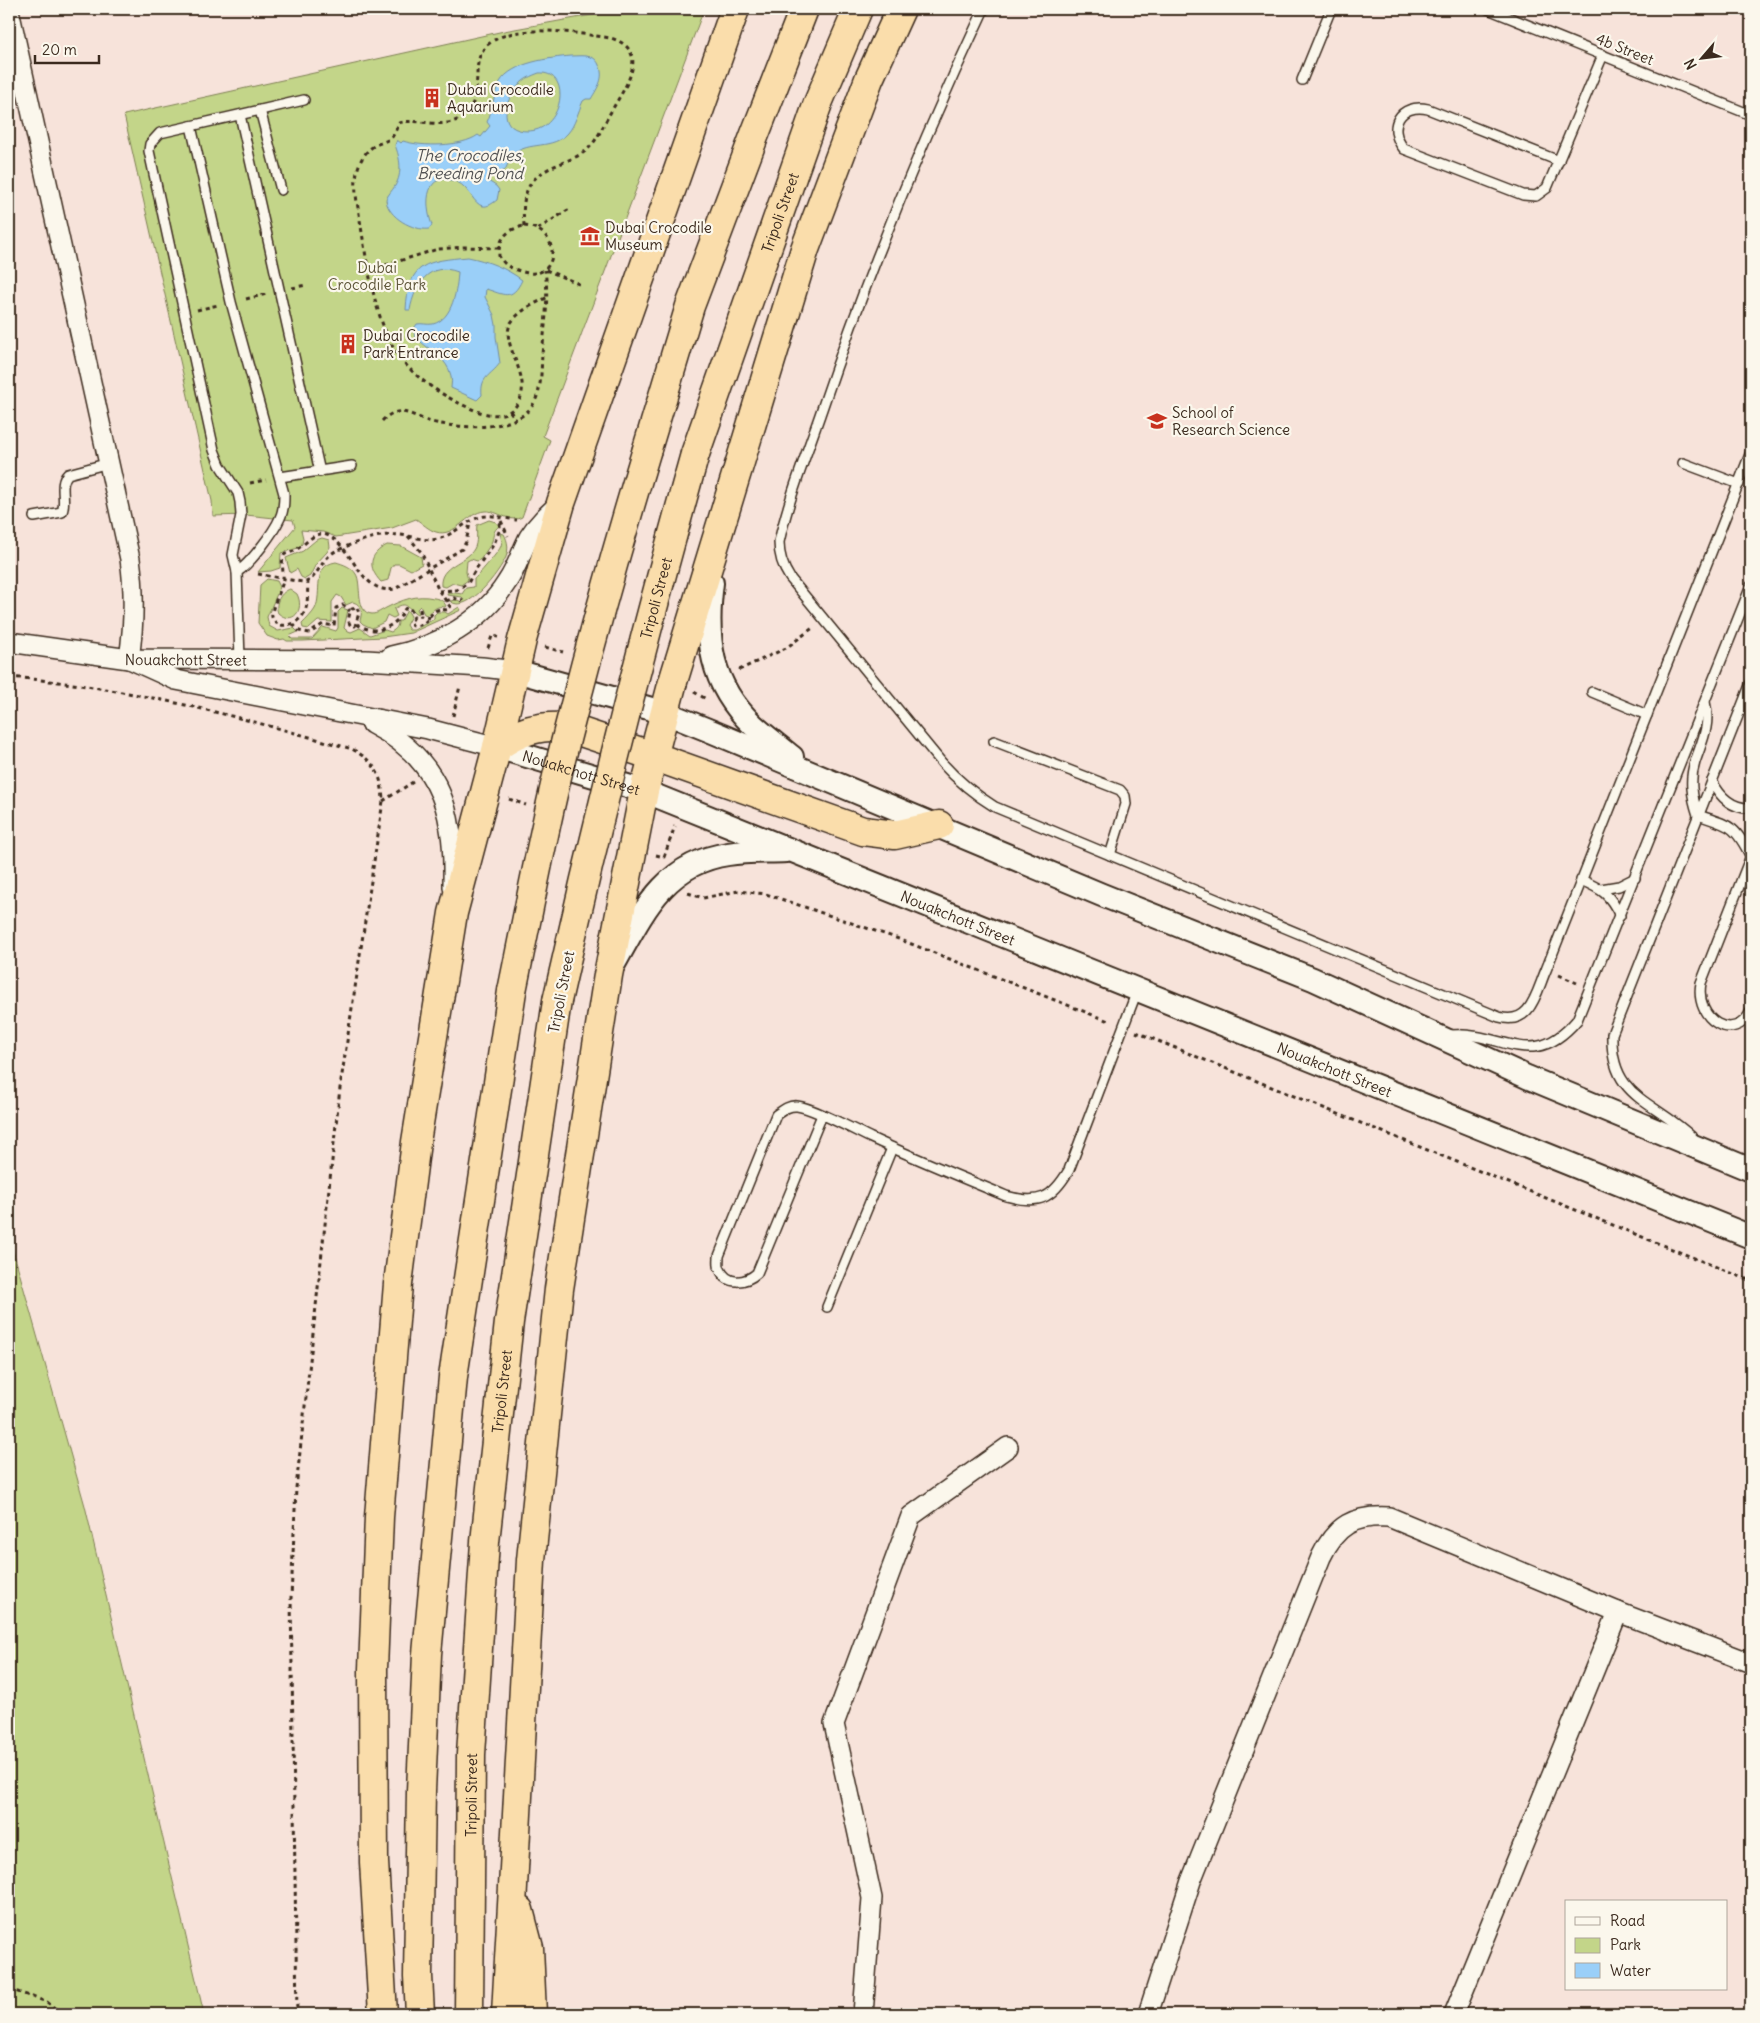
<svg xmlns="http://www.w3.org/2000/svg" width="1760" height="2023" viewBox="0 0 1760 2023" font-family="Delius,sans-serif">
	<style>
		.green { fill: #c3d589; stroke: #7f8054 }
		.water { fill: #9acff8; stroke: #748da1; fill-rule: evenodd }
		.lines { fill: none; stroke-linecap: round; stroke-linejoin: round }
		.service-casing { stroke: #3b2a1e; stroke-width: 12 }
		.minor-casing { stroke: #3b2a1e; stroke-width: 22 }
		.tertiary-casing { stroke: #3b2a1e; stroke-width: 26 }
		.motorway-casing { stroke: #3b2a1e; stroke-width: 31 }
		.path { stroke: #3b2a1e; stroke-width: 3; stroke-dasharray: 4 4; stroke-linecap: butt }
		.service { stroke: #fbf7ec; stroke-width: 9 }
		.minor { stroke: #fbf7ec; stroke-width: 19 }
		.tertiary { stroke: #fbf7ec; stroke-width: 22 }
		.motorway { stroke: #faddab; stroke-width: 28 }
		.motorway-bridge-casing { stroke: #3b2a1e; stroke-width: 31; stroke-linecap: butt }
		.motorway-bridge { stroke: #faddab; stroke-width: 28 }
		.labels { text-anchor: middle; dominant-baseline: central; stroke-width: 4.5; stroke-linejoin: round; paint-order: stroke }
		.street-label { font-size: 15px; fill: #3b2a1e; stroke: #fbf7ec }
		.poi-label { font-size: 15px; fill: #3b2a1e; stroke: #fbf7ec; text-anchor: start }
		.park-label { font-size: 15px; fill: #5d5539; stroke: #fbf7ec }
		.water-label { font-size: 16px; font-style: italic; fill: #535354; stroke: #fbf7ec }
	</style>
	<rect width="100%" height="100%" fill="#f7e3da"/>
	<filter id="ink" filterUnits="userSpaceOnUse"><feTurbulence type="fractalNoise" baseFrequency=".02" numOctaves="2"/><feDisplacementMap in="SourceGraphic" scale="10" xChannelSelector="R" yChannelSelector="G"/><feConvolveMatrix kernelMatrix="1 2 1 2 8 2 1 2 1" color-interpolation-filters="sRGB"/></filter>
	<g filter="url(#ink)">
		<!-- green -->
		<g class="green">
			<path d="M625 9H704L543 436 550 440 522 517C510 524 498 510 485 511 467 512 455 538 436 532 429 530 422 523 416 519L392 528 336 537 323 532 301 530 303 538 302 544 298 548 281 553 280 568 271 571 258 572 295 527 293 520 246 515 213 516 212 501 124 115 504 31Z"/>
			<path d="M489 520 496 522 499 526C493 531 494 534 492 541 490 547 484 553 481 559L477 561 471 559 467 561 466 572 468 580 461 585 453 583 446 587 441 586C439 565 466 563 474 549 478 542 476 533 477 525Z"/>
			<path d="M500 533 504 534C508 541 509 549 506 557 500 571 467 616 450 601L457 600 462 602 464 599 462 597 447 595 448 592 462 594 466 588 474 587V579C476 578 499 551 500 548 503 543 501 538 500 533Z"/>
			<path d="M322 538 329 540 330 547 327 552 316 564 310 576 305 579 301 577 297 569 290 573 286 558 303 551 316 540Z"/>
			<path d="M387 545 401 546 421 557 422 564 411 570 399 564H394L391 568 388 580 381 582C367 567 369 554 387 545Z"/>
			<path d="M336 562C343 564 352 567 356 574 362 583 355 613 372 614 377 614 382 610 386 608 402 600 416 594 434 598 440 599 443 600 446 606L445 607C436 605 434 610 427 615L424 614 420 606 417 609 419 613 417 614C407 608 407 600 394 609L397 616 393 618 387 615 384 622 372 628 363 624 360 621C362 613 363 605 353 602L346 605 341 597 337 595 332 602V622L318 621 309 629 303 628 302 624C306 620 312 614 315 609 323 593 311 566 336 562Z"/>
			<path d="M267 579 277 581 280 587 267 617 269 626 278 631 294 628 298 632 289 636 292 639H312L323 627 336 631 338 628V612L342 608 348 610 344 628 346 630 351 632 360 628 370 635 385 630 391 632C396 629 398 627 398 621H401L407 610 411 616 406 625 409 630H414L434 619V615L437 612H445L448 614 459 607 461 610 411 633 383 637 303 641H287L284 639 278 640 267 636 258 623 260 585Z"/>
			<path d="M290 589 297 594C305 610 293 626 278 613 274 603 281 592 290 589Z"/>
			<path d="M9 1236 85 1506 204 2014H9Z"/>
		</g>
		<!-- water -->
		<g class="water">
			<path d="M571 56C577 56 585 55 591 57 595 58 598 62 599 65 605 78 598 87 591 99H586L583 101C578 112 575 125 568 133 553 150 528 141 514 154 509 158 508 165 505 170L488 178V181L496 186 499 190 497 200C493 203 488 207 483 206 474 205 469 187 457 182 425 169 424 204 432 225L429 229C413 231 388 217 386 200 388 194 392 191 395 186 403 173 400 158 395 145L397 140 401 143 403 141C421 147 462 147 478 135L481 137 490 126 487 122C493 110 493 94 500 82 512 62 550 58 571 56ZM539 73C573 71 563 130 529 131 497 132 503 101 519 85 524 79 531 76 539 73Z"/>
			<path d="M468 257C488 261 506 268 522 280 512 302 503 294 486 289L485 297 494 315 496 325V337L500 363C491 376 480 376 482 395L477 400 451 388C458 350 400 344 417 324 422 323 427 325 433 324 453 319 457 289 458 272 429 261 415 284 410 310H406C408 262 427 261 468 257Z"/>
		</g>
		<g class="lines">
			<defs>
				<g id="service">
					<path d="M984 9C923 138 868 273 822 409 807 453 789 497 779 542 779 556 782 566 790 578L942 763C958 781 974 794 995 807L1499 1017C1531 1026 1536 993 1546 970L1751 452"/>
					<path d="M1488 9 1751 115"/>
					<path d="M1302 80 1331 9"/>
					<path d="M260 110 281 190"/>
					<path d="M240 115 320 472"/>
					<path d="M191 126 231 302 284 494C284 502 284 510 280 518 274 532 250 564 237 572"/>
					<path d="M1559 161 1428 109C1400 103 1386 127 1404 149L1523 195 1536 196 1547 188 1603 55"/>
					<path d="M1683 463 1739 484"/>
					<path d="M280 477 352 466"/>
					<path d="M34 517 62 512C67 500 58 484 68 474L109 463"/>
					<path d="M240 659 237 572 233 555 241 515 240 502 238 493 220 465 214 450 149 151 150 144 160 133 304 100"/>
					<path d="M1592 692 1647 715"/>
					<path d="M1705 702C1711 725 1702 741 1695 762 1689 780 1692 797 1698 815 1731 826 1735 825 1751 857"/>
					<path d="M994 741 1120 790 1125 796 1126 804 1110 855"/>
					<path d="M1712 781C1720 797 1732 809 1751 808"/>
					<path d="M1751 856 1701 983C1694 1021 1735 1044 1751 1011"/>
					<path d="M1581 880C1602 889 1610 894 1620 916"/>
					<path d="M1601 889 1619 886 1635 878"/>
					<path d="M1451 1035C1504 1031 1532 1073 1577 1020L1751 586"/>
					<path d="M822 1115 757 1273C746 1283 727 1286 720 1269 718 1266 719 1260 719 1256L776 1115C783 1110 789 1105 797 1106 814 1108 854 1130 871 1138 916 1159 961 1177 1006 1196 1039 1205 1052 1199 1069 1170L1137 991"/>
					<path d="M1693 1138C1654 1100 1610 1099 1612 1034L1751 683"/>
					<path d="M827 1307 892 1148"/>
				</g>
				<g id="minor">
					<path d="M9 10 130 559C135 593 134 625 129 659"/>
					<path id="s1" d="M9 642 129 659 366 660 482 667 516 671"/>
					<path d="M391 656C437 647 482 622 507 582 517 568 521 552 529 537 537 524 548 514 560 503"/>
					<path d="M132 660 176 680 428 729 497 747"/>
					<path d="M372 724C415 746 443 779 450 829 454 848 453 868 453 887"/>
					<path d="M863 2014 872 1898 834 1724 911 1516 1008 1447"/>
					<path d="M1148 2014 1191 1881 1321 1557C1336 1525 1354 1515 1389 1517L1618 1612 1751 1663"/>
					<path d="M1454 2014 1618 1612"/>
				</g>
				<g id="tertiary">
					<path d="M712 583C705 639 710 684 753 725 765 736 779 746 792 757"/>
					<path d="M516 671 666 713 713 732 1102 895 1313 979 1527 1077 1751 1170"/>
					<path id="s2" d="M497 747 644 791 1751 1237"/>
					<path d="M614 964C642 914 664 863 728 854 747 851 767 852 786 851"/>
				</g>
				<g id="motorway">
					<path d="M647 449 690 306 755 134 804 9"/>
					<path id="s3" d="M695 454 818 103 858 9"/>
					<path d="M497 747C519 731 539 725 566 727L653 756 863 831 895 835 939 825"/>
					<path d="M519 1910 529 1948 532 2014"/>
					<path d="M383 2014 374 1862 373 1669 379 1517 398 1284 416 1142 453 913 497 747 522 640 561 503 735 9"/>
					<path d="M420 2014 418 1976 421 1791 427 1654 453 1377 512 991"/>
					<path id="s4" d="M469 2014 471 1754 485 1542 509 1322 557 1001"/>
					<path d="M506 2014 531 1560 559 1289 608 975 644 791 672 685 805 249 869 79 901 9"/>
				</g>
			</defs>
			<!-- service casing -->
			<use href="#service" class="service-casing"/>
			<!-- minor casing -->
			<use href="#minor" class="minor-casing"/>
			<!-- tertiary casing -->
			<use href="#tertiary" class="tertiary-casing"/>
			<!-- motorway casing -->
			<use href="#motorway" class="motorway-casing"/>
			<!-- path -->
			<g class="path">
				<path d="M524 226C523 211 522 195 532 182 546 164 572 163 588 149 599 138 604 123 612 110 625 87 652 51 611 38 579 34 505 19 483 50 478 57 477 67 477 76 476 92 476 106 462 117 443 131 419 117 399 123 397 127 395 133 392 137 387 142 377 143 371 148 355 161 354 183 357 202 365 247 371 309 394 349 412 378 444 397 474 410 490 416 508 419 518 403 535 376 495 341 513 320 522 309 536 303 548 297"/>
				<path d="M524 226C563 228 561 285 520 271 510 268 504 265 499 256 498 239 507 229 524 226Z"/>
				<path d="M538 229 571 208"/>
				<path d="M370 270 438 249 464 247 498 248"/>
				<path d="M546 270 579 284"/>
				<path d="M292 288 306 285"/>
				<path d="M246 299 267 294"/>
				<path d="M197 310 218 305"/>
				<path d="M510 411 516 420"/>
				<path d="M382 421C388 415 394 411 402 412 411 413 419 418 428 421 456 429 518 433 534 403 542 389 541 369 542 354 545 325 549 298 545 270"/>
				<path d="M250 483 266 480"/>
				<path d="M501 521 508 536"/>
				<path d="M408 536 421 552 439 591 451 608"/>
				<path d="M258 574C265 575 303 583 306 582 318 578 321 557 338 550 357 542 379 533 401 535 413 536 426 542 438 539 455 535 469 517 486 516 496 515 507 519 517 520"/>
				<path d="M308 581C307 592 309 606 303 615 297 625 276 631 272 617 270 609 282 590 283 580 284 572 280 560 285 554 302 551 310 534 321 534 327 534 331 537 335 540 355 556 364 595 395 589L462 549 466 542 470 523"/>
				<path d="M439 591 457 590 468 583 475 570 494 544 500 529V518"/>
				<path d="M446 601 454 598 463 601"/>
				<path d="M357 608 359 613 355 626H351C347 622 349 613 352 609Z"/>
				<path d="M420 609 421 616"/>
				<path d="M430 618 421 616 414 617 410 623 413 626C431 625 427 614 437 610 442 608 445 611 449 609"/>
				<path d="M293 624 299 631 310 633 323 624 334 626 336 608 343 605 350 611"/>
				<path d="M357 624C372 634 388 631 400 617 403 613 403 610 407 607L411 610 414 617"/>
				<path d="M545 647 563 652"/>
				<path d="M488 648 492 636 498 637"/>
				<path d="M739 670 786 648 814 627"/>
				<path d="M9 677C126 686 240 717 352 749 375 762 382 774 383 801L340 1088 296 1488 291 1598 297 2014"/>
				<path d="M694 692 706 699"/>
				<path d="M453 716 460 686"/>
				<path d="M509 799 526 805"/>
				<path d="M383 801 413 782"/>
				<path d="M656 855 664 857 675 826"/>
				<path d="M688 893 703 898 738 891 766 894 896 938 1111 1022"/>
				<path d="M1559 975 1577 983"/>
				<path d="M1136 1032 1751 1281"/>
				<path d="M9 1989 47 2002 62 2014"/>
			</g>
			<!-- service -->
			<use href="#service" class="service"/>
			<!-- minor -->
			<use href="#minor" class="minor"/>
			<!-- tertiary -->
			<use href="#tertiary" class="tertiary"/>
			<!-- motorway -->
			<use href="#motorway" class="motorway"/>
			<defs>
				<g id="motorway-bridge">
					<path d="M512 991C531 899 548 807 572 716 595 627 620 538 647 449"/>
					<path id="s5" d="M557 1001C598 818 644 635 695 454"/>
				</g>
			</defs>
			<!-- motorway-bridge casing -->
			<use href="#motorway-bridge" class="motorway-bridge-casing"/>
			<!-- motorway-bridge -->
			<use href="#motorway-bridge" class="motorway-bridge"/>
		</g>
	</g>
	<!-- icons -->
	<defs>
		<symbol id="building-bare" viewBox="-9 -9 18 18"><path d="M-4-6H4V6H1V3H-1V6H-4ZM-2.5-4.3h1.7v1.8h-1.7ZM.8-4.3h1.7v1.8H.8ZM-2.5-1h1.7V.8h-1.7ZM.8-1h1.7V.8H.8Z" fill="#c8321e" stroke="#fbf7ec" stroke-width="2.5" paint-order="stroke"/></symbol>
		<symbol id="museum-bare" viewBox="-9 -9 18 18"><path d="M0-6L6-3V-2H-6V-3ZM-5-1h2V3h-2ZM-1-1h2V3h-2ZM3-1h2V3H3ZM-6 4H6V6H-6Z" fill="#c8321e" stroke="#fbf7ec" stroke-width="2.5" paint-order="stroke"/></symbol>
		<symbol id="school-bare" viewBox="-9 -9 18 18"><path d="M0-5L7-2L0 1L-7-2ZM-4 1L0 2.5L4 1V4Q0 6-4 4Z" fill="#c8321e" stroke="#fbf7ec" stroke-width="2.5" paint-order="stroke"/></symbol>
	</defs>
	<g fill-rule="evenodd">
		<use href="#building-bare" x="418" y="84" width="28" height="28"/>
		<use href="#museum-bare" x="576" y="222" width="28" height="28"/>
		<use href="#building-bare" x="334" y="330" width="28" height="28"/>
		<use href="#school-bare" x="1143" y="407" width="28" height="28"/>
	</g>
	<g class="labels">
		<!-- street labels -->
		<g class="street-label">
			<text transform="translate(1625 49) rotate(22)">4b Street</text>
			<text stroke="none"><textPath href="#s3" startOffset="256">Tripoli Street</textPath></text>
			<text stroke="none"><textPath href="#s5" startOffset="415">Tripoli Street</textPath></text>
			<text stroke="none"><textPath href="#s1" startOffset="178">Nouakchott Street</textPath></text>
			<text stroke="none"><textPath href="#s2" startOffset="88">Nouakchott Street</textPath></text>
			<text stroke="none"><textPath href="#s2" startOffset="492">Nouakchott Street</textPath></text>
			<text transform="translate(561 992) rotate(-79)">Tripoli Street</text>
			<text stroke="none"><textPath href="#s2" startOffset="898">Nouakchott Street</textPath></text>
			<text stroke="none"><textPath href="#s4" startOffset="624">Tripoli Street</textPath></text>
			<text stroke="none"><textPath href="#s4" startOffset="219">Tripoli Street</textPath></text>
		</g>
		<!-- poi labels -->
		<g class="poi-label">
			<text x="447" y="89">Dubai Crocodile<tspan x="447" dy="17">Aquarium</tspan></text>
			<text x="605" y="227">Dubai Crocodile<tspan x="605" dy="17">Museum</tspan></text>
			<text x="363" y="335">Dubai Crocodile<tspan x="363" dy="17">Park Entrance</tspan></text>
			<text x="1172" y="412">School of<tspan x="1172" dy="17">Research Science</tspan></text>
		</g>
		<!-- park labels -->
		<g class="park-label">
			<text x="377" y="267">Dubai<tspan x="377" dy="17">Crocodile Park</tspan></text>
		</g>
		<!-- water labels -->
		<g class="water-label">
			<text x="470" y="155">The Crocodiles,<tspan x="470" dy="18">Breeding Pond</tspan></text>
		</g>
	</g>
	<!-- margin -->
	<rect width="1760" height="2023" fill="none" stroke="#fbf7ec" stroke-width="30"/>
	<rect x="15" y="15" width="1730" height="1993" fill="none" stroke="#3b2a1e" stroke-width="2" filter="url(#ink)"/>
	<!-- legend -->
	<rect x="1565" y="1900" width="162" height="90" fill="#fbf7ec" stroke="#aea59a"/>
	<rect x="1575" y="1917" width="25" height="8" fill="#fbf7ec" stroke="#aea59a"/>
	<text x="1610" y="1926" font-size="15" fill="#3b2a1e">Road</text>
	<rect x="1575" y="1938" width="25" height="15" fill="#c3d589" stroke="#aea59a"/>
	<text x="1610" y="1950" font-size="15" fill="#3b2a1e">Park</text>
	<rect x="1575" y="1963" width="25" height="15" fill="#9acff8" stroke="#aea59a"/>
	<text x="1610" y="1976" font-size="15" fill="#3b2a1e">Water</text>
	<!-- north arrow -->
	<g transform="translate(1702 58) rotate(242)" stroke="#fbf7ec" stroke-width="4" paint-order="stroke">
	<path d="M0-4L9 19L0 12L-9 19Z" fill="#3b2a1e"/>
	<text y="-8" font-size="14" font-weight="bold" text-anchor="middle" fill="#3b2a1e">N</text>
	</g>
	<!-- scale -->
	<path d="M35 55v8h64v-8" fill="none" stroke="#3b2a1e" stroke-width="2.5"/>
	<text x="42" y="55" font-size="15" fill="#3b2a1e" stroke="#fbf7ec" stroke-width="4" paint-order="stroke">20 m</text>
</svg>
